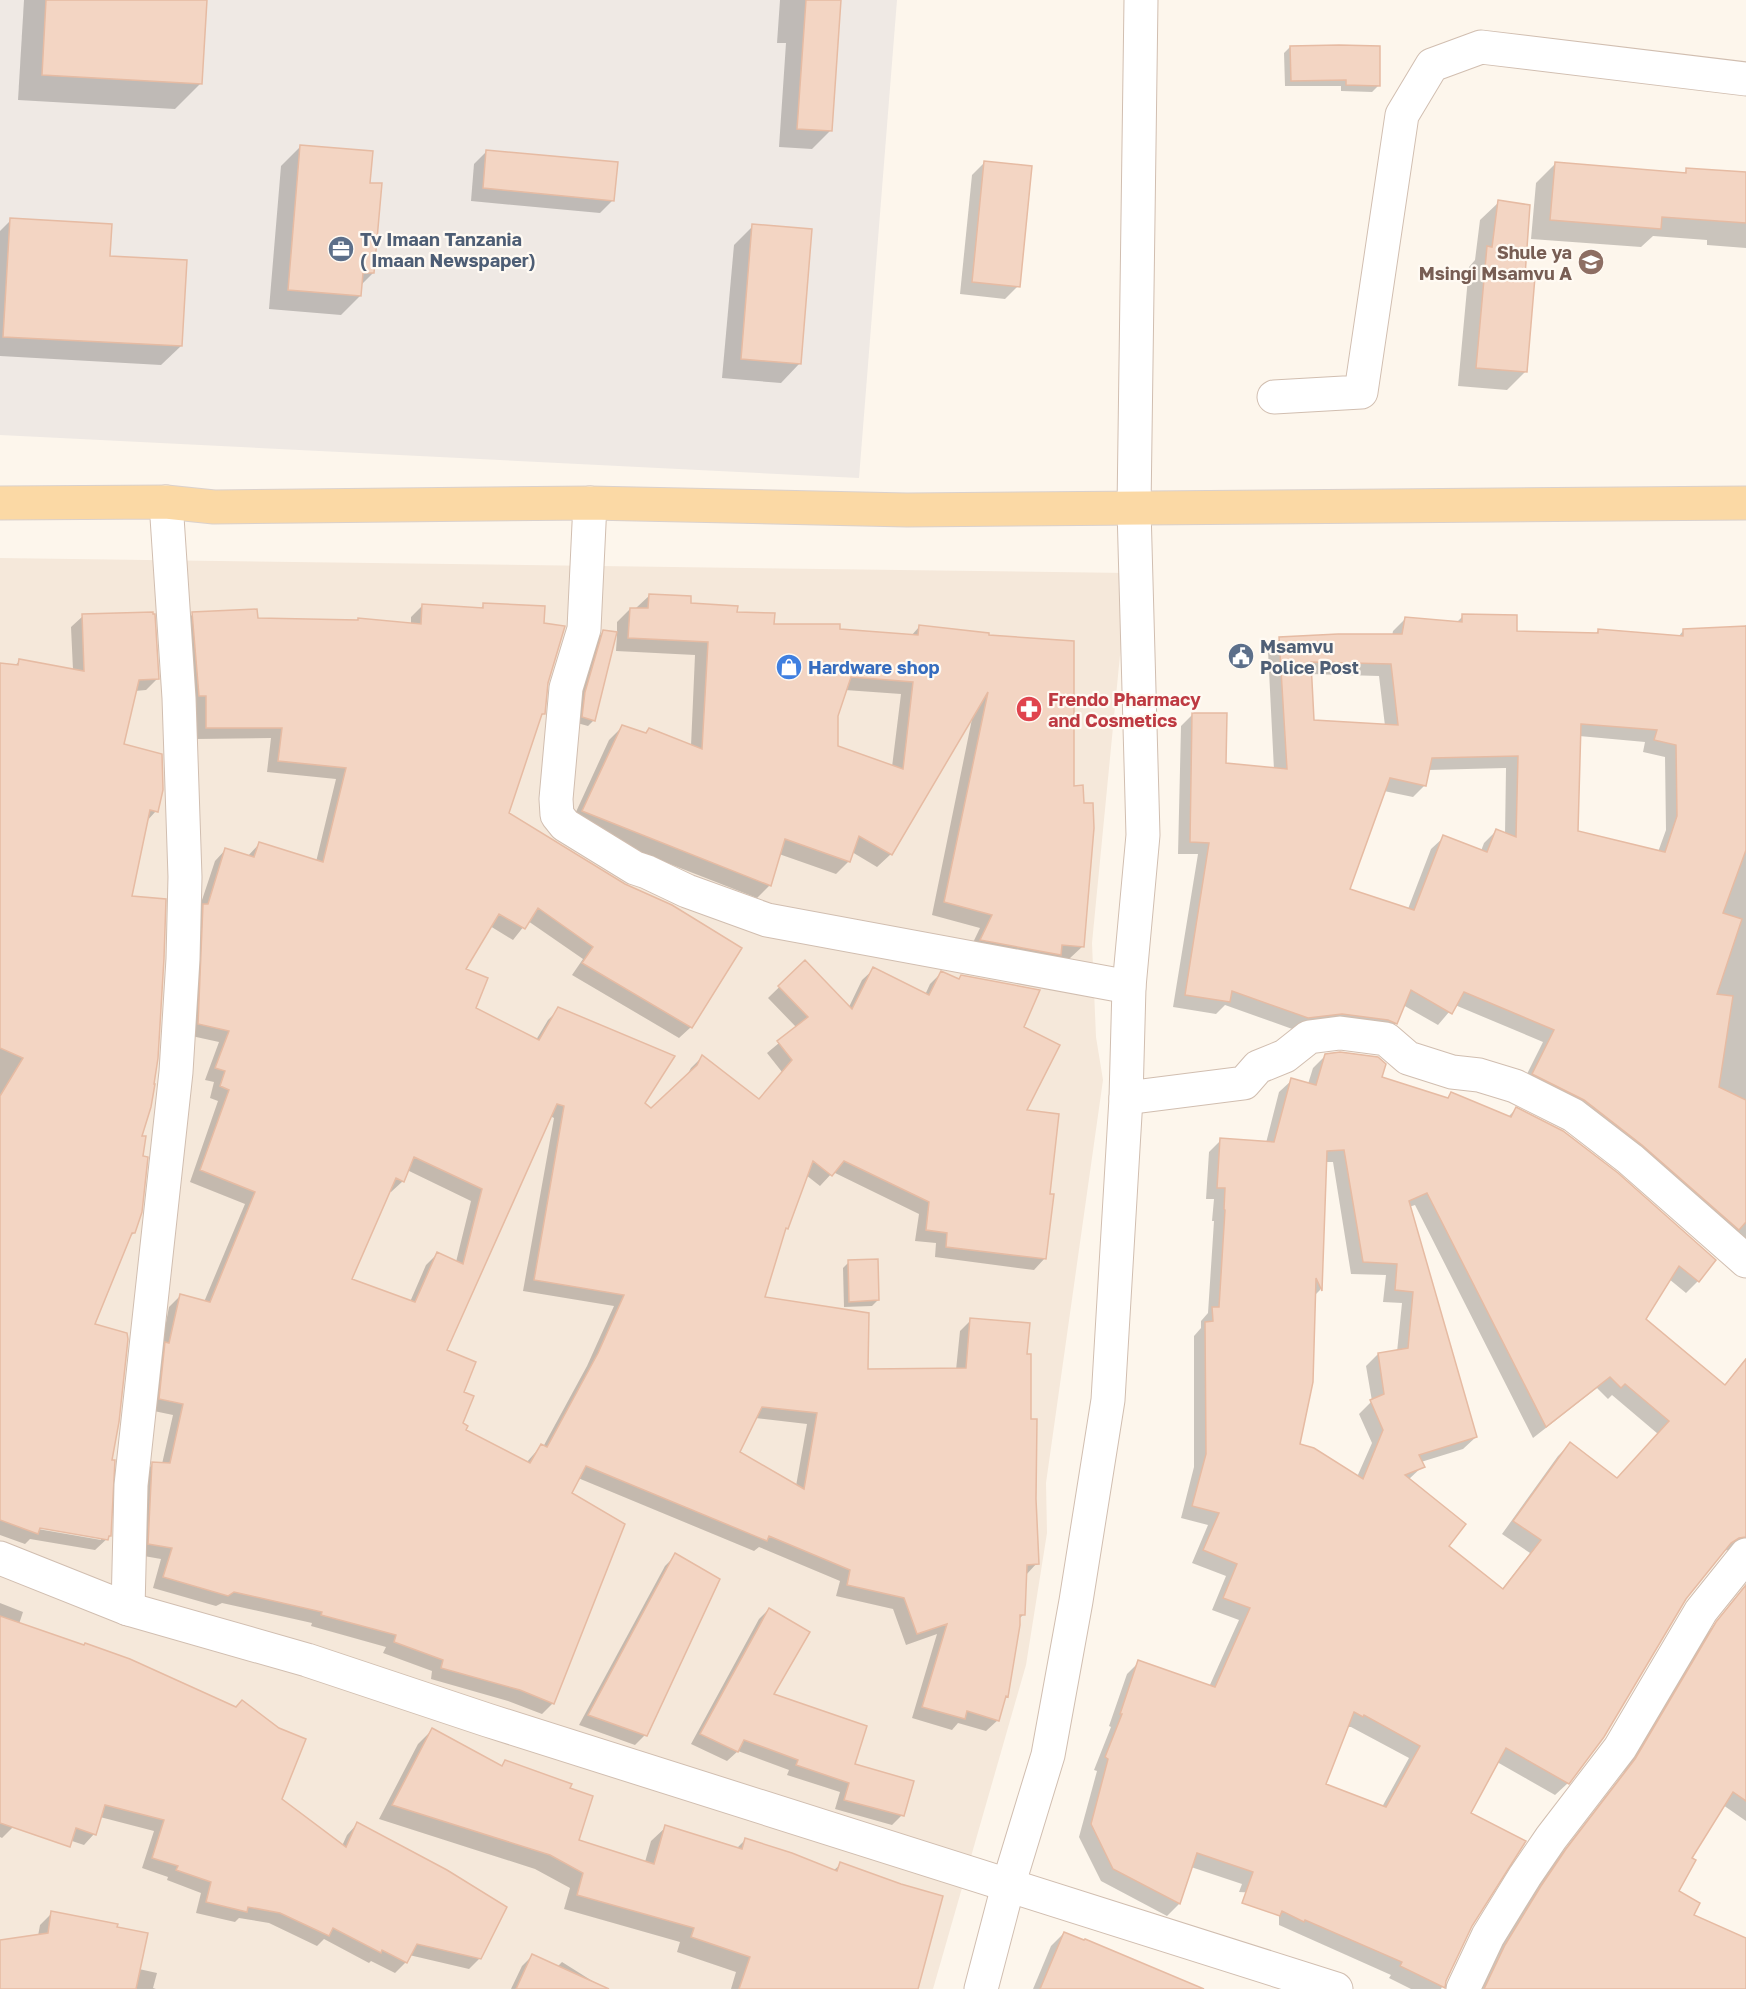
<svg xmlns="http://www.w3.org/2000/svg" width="1746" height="1989" viewBox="0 0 1746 1989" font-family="'Golos Text',sans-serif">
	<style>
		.residential { fill: #f5e8da }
		.industrial { fill: #efe9e4 }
		.shadow { fill: #0003; fill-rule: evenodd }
		.building { fill: #f3d5c3; stroke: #e6bba3; stroke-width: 1.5; fill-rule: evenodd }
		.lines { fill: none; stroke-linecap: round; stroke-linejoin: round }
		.minor-casing { stroke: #d1beb0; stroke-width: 35 }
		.major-casing { stroke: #dad1cd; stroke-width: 35 }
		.minor { stroke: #fff; stroke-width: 33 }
		.major { stroke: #fbd9a5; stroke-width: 33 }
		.labels { text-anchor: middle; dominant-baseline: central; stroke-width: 4.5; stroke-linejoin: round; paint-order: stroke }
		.service-label { font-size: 18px; font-weight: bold; fill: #4e5e75; stroke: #fffaf3; text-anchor: start }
		.education-label { font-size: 18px; font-weight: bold; fill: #785e54; stroke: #fffaf3; text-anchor: end }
		.shop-label { font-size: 18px; font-weight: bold; fill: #366cbe; stroke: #fffaf3; text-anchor: start }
		.health-label { font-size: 18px; font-weight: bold; fill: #be3a42; stroke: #fffaf3; text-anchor: start }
	</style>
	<rect width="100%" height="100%" fill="#fdf6ec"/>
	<!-- residential -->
	<path class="residential" d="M0 558 1128 573 1092 943 1096 1037 1103 1080 1046 1483 1047 1533 1026 1665 933 1989H0Z"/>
	<!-- industrial -->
	<path class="industrial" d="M0 0H897L859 478 0 435Z"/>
	<!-- shadow -->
	<g class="shadow">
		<path d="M24 0H205L200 84 175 109 18 100Z"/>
		<path d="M780 0H839L831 130 812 149 779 147 786 43H777Z"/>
		<path d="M1290 47 1378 86 1372 92 1341 91V86H1285L1284 53Z"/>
		<path d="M300 147 369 184 373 273 361 285 360 296 341 315 269 309 281 166Z"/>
		<path d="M487 151 613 200 600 213 471 201 474 164Z"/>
		<path d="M984 163 1018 286 1005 299 960 294 972 175Z"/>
		<path d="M1555 164 1683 174 1687 170 1746 174V248L1707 245V240L1653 236 1641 247 1531 239 1536 183Z"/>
		<path d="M1499 202 1523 277 1525 372 1507 390 1458 386 1469 267 1475 260 1480 220Z"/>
		<path d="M11 220 108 258 181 346 161 365 0 356V231Z"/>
		<path d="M753 226 800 363 781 383 722 378 734 245Z"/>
		<path d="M650 595 736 613 773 625 911 636 919 627 987 634 1072 787 1083 946 1069 959 968 953 980 928 932 915 973 714 891 854 877 867 852 852 849 861 836 874 779 854 770 885 757 898 570 825 609 740 622 727 645 734 649 730 691 746 695 655 616 651 617 635 615 634 594 720 588 726 577 723 579 699 597 638 603 632 617 633V622L630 609 636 608ZM845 690 901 694 892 767 836 747 837 716Z"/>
		<path d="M423 605 480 609 484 605 543 625 547 682 543 714 539 718 507 814 691 1027 679 1038 572 975 583 959 528 921 513 940 490 926 464 970 474 1009 536 1040 548 1020 559 1009 643 1104 651 1110 686 1077 691 1068 702 1057 758 1101 782 1072 767 1053 797 1028 768 998 805 962 849 1007 862 980 874 969 925 995 930 984 941 973 957 981 961 977 1022 1028 1025 1111 1049 1195 1045 1258 1034 1270 935 1257 936 1243 915 1241 919 1214 833 1172 820 1186 806 1175 787 1228 783 1232 764 1298 866 1370H956L960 1331 971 1320 1026 1355 1037 1563 1026 1575 1023 1615 1019 1619 1006 1696 998 1720 986 1731 958 1723 952 1730 912 1718 937 1634 906 1645 893 1609 836 1596 840 1581 759 1547 754 1551 578 1478 570 1494 553 1703 542 1714 508 1701 431 1679 432 1671 383 1653 386 1647 311 1626 312 1623 222 1603 216 1606 153 1588 161 1559 138 1555 142 1475 153 1464H162L173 1415 149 1410 169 1307 180 1296 204 1302 245 1204 190 1182 218 1101 210 1098 214 1082 205 1080 219 1042 187 1035 199 909 215 861 226 849 247 857 259 844 316 862 336 779 267 772 271 738 195 739 181 625 193 614 256 619 411 625V617ZM550 1116 554 1118 523 1291 614 1306 587 1366 543 1447 541 1446 526 1463 464 1430 461 1424 462 1393 445 1350ZM407 1170 471 1201 456 1262 437 1254 426 1265 410 1302 350 1280 388 1191 391 1192 403 1181ZM755 1418 807 1424 796 1486 738 1453Z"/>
		<path d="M83 616 157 679 146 690 135 691 122 745 156 811 146 822 130 897 140 1137 134 1233 128 1238 93 1325 111 1461 110 1536 95 1550 30 1539 25 1544 0 1535V664L14 666 20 661 73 670 71 627ZM33 1525 101 1537V1540L32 1528Z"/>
		<path d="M1463 616 1516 632 1595 634 1599 630 1678 637 1683 631 1742 628 1746 625V1255L1521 1086 1543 1042 1455 1005 1438 1025 1403 1005 1396 1023 1384 1036 1295 1030 1225 1005 1216 1014 1173 1007 1198 854H1178L1181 726 1193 714 1225 764 1274 770 1268 651 1280 639 1392 636 1393 631 1405 619 1456 623ZM1310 674 1379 676 1385 726 1313 722ZM1579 736 1645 742 1643 752 1665 757 1666 830 1658 852 1577 832ZM1506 768 1505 834 1496 831 1484 843 1481 851 1444 837 1431 849 1408 909 1348 890 1384 791 1413 797 1425 785 1428 770Z"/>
		<path d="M1326 1055 1380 1078 1446 1099 1451 1094 1508 1117 1516 1109 1698 1281 1686 1293 1669 1279 1644 1320 1724 1386 1746 1358V1553L1737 1548 1723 1551 1685 1599 1568 1783 1555 1795 1497 1762 1469 1814 1471 1926 1441 1989H1411L1389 1978 1391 1975 1279 1925V1894L1239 1892 1242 1884 1191 1867 1179 1904 1167 1916 1101 1881 1079 1837 1097 1771 1094 1770 1111 1727 1109 1726 1127 1674 1139 1662 1209 1687 1239 1620 1212 1610 1226 1576 1192 1563 1208 1525 1181 1518 1194 1467V1336L1201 1328V1321L1208 1313 1214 1221H1212L1214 1199H1206L1209 1152 1221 1140 1266 1143 1279 1092 1292 1080 1308 1084 1313 1068ZM1325 1162H1333L1351 1274 1386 1275 1383 1302 1402 1303 1397 1352 1378 1354 1366 1366 1372 1401 1359 1414 1372 1443 1357 1477 1299 1446 1314 1296 1320 1290ZM1415 1205 1533 1438 1597 1388 1608 1399 1612 1395 1658 1434 1616 1479 1570 1444 1558 1456 1502 1534 1530 1553 1502 1589 1447 1546 1408 1480 1423 1466 1421 1462 1463 1449 1476 1437 1409 1207ZM1347 1727H1351L1409 1758 1382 1807 1324 1785Z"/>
		<path d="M849 1262 878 1300 872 1306 844 1307 843 1268Z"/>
		<path d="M676 1555 645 1735 635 1745 579 1725 665 1566Z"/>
		<path d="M1746 1584V1821L1723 1805 1689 1859 1677 1891 1691 1915 1746 1940V1989H1479L1493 1959 1529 1900 1554 1863 1623 1773 1705 1636Z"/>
		<path d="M0 1603 23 1612 19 1624 280 1799 342 1846 347 1835 357 1824 480 1958 469 1969 409 1955 406 1962 395 1973 371 1961 369 1963 324 1939 317 1946 269 1923 239 1918 235 1922 196 1913 201 1893 167 1880 168 1877 142 1868 154 1831 100 1817 94 1834 84 1845 57 1836 13 1827 2 1838 0 1837Z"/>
		<path d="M769 1609 772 1694 854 1765 902 1815 892 1825 835 1809 840 1792 787 1775 789 1770 738 1751 727 1761 691 1744 759 1619Z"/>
		<path d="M433 1729 500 1767 505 1762 577 1841 645 1862 651 1841 666 1827 736 1849 745 1840 833 1871 841 1864 916 1989H731L736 1972 677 1952 680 1942 564 1909 570 1888 535 1869 379 1819 418 1744Z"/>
		<path d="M52 1913 116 1928 139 1969 157 1973 153 1988 156 1989H0V1941L38 1936 40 1925Z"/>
		<path d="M1064 1933 1200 1989H1033L1051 1946Z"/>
		<path d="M532 1956 557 1967 562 1962 605 1989H511L522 1966Z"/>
	</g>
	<!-- building -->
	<g class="building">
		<path d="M46 0H207L202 84 42 75Z"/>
		<path d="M806 0H841L832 131 797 129Z"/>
		<path d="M1339 45 1380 46V86L1346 85V80L1291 81 1290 46Z"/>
		<path d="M300 145 373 151 370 183H382L374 273H363L361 296 288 290Z"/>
		<path d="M486 150 618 162 614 201 483 188Z"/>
		<path d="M984 161 1032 166 1020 287 972 282Z"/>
		<path d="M1555 162 1686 173V168L1746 172V223L1662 217 1661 229 1550 220Z"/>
		<path d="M1498 200 1530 205 1525 276 1535 277 1527 372 1476 368 1487 246 1492 247Z"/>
		<path d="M10 218 112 224 110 256 187 260 182 346 3 337Z"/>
		<path d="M752 224 812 229 801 364 741 359Z"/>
		<path d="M649 594 691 596V603L738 606 737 612 775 613 774 624H840V629L918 635 919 625 989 633V635L1074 641V786L1083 785 1084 803H1093L1094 828 1084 947 1062 945 1061 955 980 940 992 915 944 902 988 692 892 855 859 836 850 862 785 839 771 886 582 811 622 725 646 733 649 728 702 749 708 642 628 638 630 608H648ZM851 677 913 682 903 769 838 746V716Z"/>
		<path d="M483 603 545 606 544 623 565 626 548 683 545 714H542L509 813 625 884 672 905 742 948 692 1028 582 963 593 947 538 908 525 929 499 914 466 969 488 978 476 1008 539 1040 558 1007 675 1056 645 1103 651 1108 697 1065 702 1055 759 1099 792 1060 777 1041 808 1017 778 986 805 960 852 1009 873 967 929 995 941 971 959 979 961 975 1040 990 1024 1027 1060 1045 1027 1110 1059 1114 1050 1194H1054L1046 1259 946 1247 947 1233 926 1230 929 1202 844 1161 832 1176 813 1161 788 1229 786 1228 765 1297 869 1313 868 1369 966 1368 970 1318 1030 1323 1027 1354H1031V1419H1037L1036 1499 1039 1564 1027 1565 1025 1615H1020V1625L1008 1697 1006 1696 999 1721 967 1711 965 1719 922 1707 947 1624 917 1634 904 1598 847 1585 850 1570 769 1536 767 1541 586 1466 572 1493 625 1524 554 1704 520 1690 441 1668 443 1660 394 1642 396 1635 321 1615 322 1612 234 1592 228 1596 163 1577 172 1548 148 1544 152 1462 170 1463 183 1404 159 1399 165 1342 169 1343 180 1294 210 1302 255 1192 200 1170 229 1090 220 1086 225 1071 215 1068 229 1031 198 1024 203 904H208L225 848 254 857 259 842 323 862 346 768 278 761 282 728H206V696H199L192 612 257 609 258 618 358 620V618L421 624 422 604 483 608ZM557 1104 564 1106 534 1280 624 1295 598 1353 547 1447 541 1444 530 1463 466 1430 468 1426 463 1423 474 1396 464 1392 476 1362 447 1350ZM414 1157 482 1189 463 1264 437 1252 415 1302 352 1279 396 1178 404 1182ZM762 1407 817 1413 804 1489 740 1452Z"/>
		<path d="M153 612V614H155L159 679 139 680 124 744 162 754 163 790 158 812 150 810 132 896 166 899 164 958 158 1058 154 1084H155L151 1107 142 1136H146L143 1156 148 1157 142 1212 135 1233H132L95 1324 127 1333 128 1339 119 1422 112 1460H115L111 1536H109L108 1540 40 1528 38 1534 0 1520V1096L23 1058 0 1048V663L18 665 19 659 84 671 82 614Z"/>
		<path d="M1462 614 1517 615V631L1598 633V629L1683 636V629L1746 626V850L1723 913 1742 919 1717 994 1733 996 1719 1087 1746 1100V1222L1739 1230 1642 1145 1584 1100 1532 1074 1554 1030 1464 992 1452 1014 1411 990 1397 1024 1388 1020 1342 1014 1308 1018 1232 991 1230 1002 1185 995 1209 843 1190 842 1192 713H1227L1226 763 1287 769 1279 637 1338 634H1402L1405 617 1462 622ZM1311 662 1391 664 1398 725 1314 720ZM1581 724 1657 730 1654 740 1676 745 1677 816 1665 852 1578 831ZM1518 756 1516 837 1496 829 1487 852 1443 835 1414 910 1350 889 1390 778 1426 786 1432 758Z"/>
		<path d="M603 630 617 632 595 721 582 717 585 692Z"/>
		<path d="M1340 1052 1378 1057 1386 1064 1382 1077 1448 1098 1451 1092 1511 1117 1516 1107 1563 1131 1618 1173 1716 1260 1699 1282 1679 1266 1646 1319 1725 1385 1746 1359V1537L1739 1538 1731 1543 1686 1599 1604 1737 1569 1784 1506 1748 1471 1813 1526 1841 1472 1926 1446 1981 1445 1988 1400 1966 1402 1962 1305 1920 1304 1922 1282 1911 1280 1916 1242 1903 1253 1872 1197 1853 1180 1904 1113 1869 1091 1824 1108 1759 1105 1757 1122 1714H1120L1138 1660 1215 1687 1250 1608 1223 1598 1237 1564 1203 1550 1219 1513 1192 1506 1206 1454 1205 1322 1213 1321 1212 1307H1219L1225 1210 1224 1209 1225 1188H1217L1220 1138 1274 1142 1291 1078 1316 1085 1325 1054ZM1344 1150 1363 1262 1397 1264 1395 1290 1413 1292 1408 1348 1378 1353 1384 1394 1370 1400 1383 1430 1363 1479 1314 1448 1300 1444 1313 1382 1316 1278 1322 1291 1327 1151ZM1427 1193 1546 1427 1610 1377 1621 1388 1625 1384 1669 1421 1617 1478 1570 1442 1513 1521 1541 1540 1503 1589 1449 1546 1466 1524 1405 1475 1425 1467 1419 1455 1477 1437 1409 1201ZM1354 1712 1363 1717 1364 1715 1420 1746 1386 1807 1326 1784Z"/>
		<path d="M878 1259 879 1300 849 1302 848 1260Z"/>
		<path d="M675 1553 720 1579 647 1736 588 1715Z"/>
		<path d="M1746 1585V1801L1733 1792 1692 1858 1696 1860 1679 1891 1700 1903 1694 1915 1746 1938V1989H1484L1505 1945 1541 1886 1566 1849 1635 1759 1716 1622Z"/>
		<path d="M769 1608 810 1632 774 1694 867 1726 855 1764 914 1781 904 1816 844 1800 849 1783 796 1765 798 1760 744 1740 738 1752 700 1734Z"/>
		<path d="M0 1616 84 1645 85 1643 130 1659 236 1707 242 1700 279 1728 306 1739 282 1799 346 1847 357 1822 447 1870 507 1907 481 1959 417 1944 407 1963 382 1950 381 1953 333 1928 329 1936 280 1913 248 1907 247 1912 206 1902 211 1882 176 1870 178 1866 152 1858 164 1820 105 1805 96 1835 76 1828 70 1847 0 1823Z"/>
		<path d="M432 1728 502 1766 505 1760 572 1784 570 1788 593 1796 579 1840 654 1864 665 1825 742 1849 745 1838 792 1853 837 1871 840 1862 901 1884 943 1896 918 1989H739L750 1957 691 1937 694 1928 577 1895 583 1873 550 1855 392 1805Z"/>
		<path d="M51 1911 118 1924 117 1927 148 1933 136 1989H0V1940L48 1933Z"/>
		<path d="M1064 1932 1084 1940 1085 1939 1204 1989H1040Z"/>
		<path d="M532 1954 609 1989H516Z"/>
	</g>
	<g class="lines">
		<defs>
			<g id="minor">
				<path d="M1274 397 1361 392 1402 115 1432 65 1481 47 1746 79"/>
				<path d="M590 503 584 629 566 688 556 799 557 815 565 825 635 868 647 872 687 891 767 920 1129 987"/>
				<path d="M1126 1098 1244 1083 1258 1067 1285 1056 1309 1037 1340 1033 1386 1039 1408 1058 1452 1072 1479 1075 1515 1086 1573 1115 1630 1159 1746 1261"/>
				<path d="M0 1558 128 1609 307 1660 487 1720 1336 1989"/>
				<path d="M128 1609 131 1485 176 1072 183 959 185 877 179 698 166 502"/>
				<path d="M981 1989 1008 1886 1048 1755 1076 1601 1108 1400 1126 1098 1129 987 1143 835 1134 509 1141 0"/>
				<path d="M1463 1989 1488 1936 1525 1876 1551 1838 1620 1748 1701 1611 1746 1555"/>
			</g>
			<path id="major" d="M0 503 166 502 214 507 590 503 907 510 1746 503"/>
		</defs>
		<!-- minor casing -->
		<use href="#minor" class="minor-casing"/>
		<!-- major casing -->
		<use href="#major" class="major-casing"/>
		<!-- minor -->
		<use href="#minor" class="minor"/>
		<!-- major -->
		<use href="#major" class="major"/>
	</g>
	<!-- icons -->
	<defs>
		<symbol id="office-disc" viewBox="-11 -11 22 22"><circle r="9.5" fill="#5c6f8a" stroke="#fffaf3"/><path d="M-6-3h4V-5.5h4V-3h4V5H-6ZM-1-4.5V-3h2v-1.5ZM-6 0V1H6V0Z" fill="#fff"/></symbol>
		<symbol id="school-disc" viewBox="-11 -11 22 22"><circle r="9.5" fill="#8d6e63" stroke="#fffaf3"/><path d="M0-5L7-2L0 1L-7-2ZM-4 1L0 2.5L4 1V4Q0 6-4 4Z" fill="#fff"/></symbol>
		<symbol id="civic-disc" viewBox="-11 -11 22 22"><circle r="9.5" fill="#5c6f8a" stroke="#fffaf3"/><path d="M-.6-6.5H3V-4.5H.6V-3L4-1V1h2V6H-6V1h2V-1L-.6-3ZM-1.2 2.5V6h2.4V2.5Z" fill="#fff"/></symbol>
		<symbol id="shop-disc" viewBox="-11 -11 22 22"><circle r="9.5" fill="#3f7fe0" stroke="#fffaf3"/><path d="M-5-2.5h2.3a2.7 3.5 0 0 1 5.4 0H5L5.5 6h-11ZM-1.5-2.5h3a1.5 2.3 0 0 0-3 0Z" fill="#fff"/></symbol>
		<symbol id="pharmacy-disc" viewBox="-11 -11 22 22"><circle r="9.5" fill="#e0444e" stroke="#fffaf3"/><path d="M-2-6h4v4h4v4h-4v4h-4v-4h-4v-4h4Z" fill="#fff"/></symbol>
	</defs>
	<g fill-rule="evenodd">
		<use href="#office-disc" x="326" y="234" width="30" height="30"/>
		<use href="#school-disc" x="1576" y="247" width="30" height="30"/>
		<use href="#civic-disc" x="1226" y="641" width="30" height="30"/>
		<use href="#shop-disc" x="774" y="652" width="30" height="30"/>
		<use href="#pharmacy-disc" x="1014" y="694" width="30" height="30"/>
	</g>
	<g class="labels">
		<!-- service labels -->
		<g class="service-label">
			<text x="360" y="239">Tv Imaan Tanzania<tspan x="360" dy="21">( Imaan Newspaper)</tspan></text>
			<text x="1260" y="646">Msamvu<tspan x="1260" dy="21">Police Post</tspan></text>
		</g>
		<!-- education labels -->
		<g class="education-label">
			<text x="1572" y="252">Shule ya<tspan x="1572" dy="21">Msingi Msamvu A</tspan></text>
		</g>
		<!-- shop labels -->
		<g class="shop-label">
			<text x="808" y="667">Hardware shop</text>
		</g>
		<!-- health labels -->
		<g class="health-label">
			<text x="1048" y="699">Frendo Pharmacy<tspan x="1048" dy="21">and Cosmetics</tspan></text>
		</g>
	</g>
</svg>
